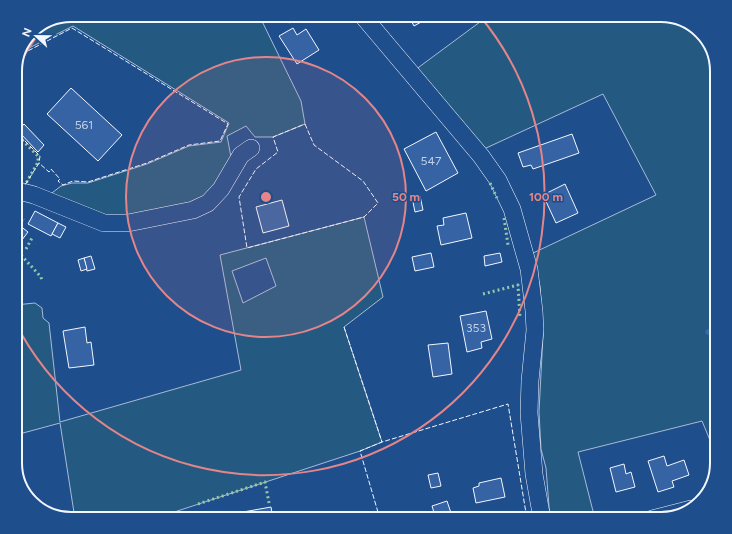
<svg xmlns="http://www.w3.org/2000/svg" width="732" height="534" viewBox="0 0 732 534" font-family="Figtree,sans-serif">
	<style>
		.green { fill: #245a82; stroke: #a8bbd7; fill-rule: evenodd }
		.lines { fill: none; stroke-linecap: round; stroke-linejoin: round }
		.stream { stroke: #3b69a3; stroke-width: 5.5 }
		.building { fill: #3563a3; stroke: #f2f6ff }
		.street-casing { stroke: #f2f6ff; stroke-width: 18 }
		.street { stroke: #1f4e8c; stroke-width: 17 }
		.hedge { stroke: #97c8a6; stroke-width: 3; stroke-dasharray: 2 3; stroke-linecap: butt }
		.fence { stroke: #f2f6ff; stroke-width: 1; stroke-dasharray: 5 2; stroke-linecap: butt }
		.ring { fill: none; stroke: #e38589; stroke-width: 2 }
		.labels { text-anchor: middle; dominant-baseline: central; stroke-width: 3; stroke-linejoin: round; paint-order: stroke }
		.number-label { font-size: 12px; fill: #c3d1e8 }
		.rim { fill: none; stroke: #f2f6ff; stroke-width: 2 }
		.centre { fill: #e38589; stroke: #1f4e8c; stroke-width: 2 }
		.ring-label { font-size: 12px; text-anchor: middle; font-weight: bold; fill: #e38589; stroke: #1f4e8c; stroke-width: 3; stroke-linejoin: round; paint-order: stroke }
	</style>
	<rect width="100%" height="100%" fill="#1f4e8c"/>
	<!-- green -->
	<g class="green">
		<path d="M71 15H259L301 101 305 124 273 137H255L246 126 227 136 231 157 206 198 125 221 48 196 61 186 72 183H88L147 164 189 146 221 142 229 123 73 26 23 51 34 29Z"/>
		<path d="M488 15H661L695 26 711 46 717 71V457L702 421 578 452 595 519H550L546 468 541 449 539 412 543 335 540 286 531 254 656 195 603 94 484 149 415 70 488 16Z"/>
		<path d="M364 217 383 297 344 327 382 442 360 451 153 519H75L60 423 23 433 15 437V305L35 303 42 308 43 318 49 323 60 422 241 370 220 255ZM266 258 276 286 243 303 232 271Z"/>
	</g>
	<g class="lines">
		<!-- stream -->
		<path class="stream" d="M708 332 717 329"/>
	</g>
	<!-- building -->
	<g class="building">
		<path d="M284 15H303L289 23Z"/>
		<path d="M408 15H434L414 26Z"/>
		<path d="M293 28 297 35 306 29 319 50 297 64 279 36Z"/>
		<path d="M71 88 122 135 98 161 47 114Z"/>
		<path d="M24 124 44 145 38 152 18 131Z"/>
		<path d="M436 132 458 173 426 191 404 149Z"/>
		<path d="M572 134 579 153 533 169 531 165 523 167 518 153Z"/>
		<path d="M565 184 578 213 556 223 543 195Z"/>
		<path d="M420 196 423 210 415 212 412 197Z"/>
		<path d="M282 200 289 226 263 233 256 207Z"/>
		<path d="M35 211 58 223 51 236 28 224Z"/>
		<path d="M466 213 472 238 441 245 437 226 444 225 443 218Z"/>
		<path d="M15 222 28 232 15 249Z"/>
		<path d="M58 223 66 227 60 238 52 234Z"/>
		<path d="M431 253 434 267 415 271 412 257Z"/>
		<path d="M500 253 502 262 485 266 484 256Z"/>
		<path d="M91 256 95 269 87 271 84 258Z"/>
		<path d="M84 258 87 269 81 271 78 260Z"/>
		<path d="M486 311 492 339 481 342 482 348 467 352 460 316Z"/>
		<path d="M85 327 87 343 91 342 94 365 69 368 63 331Z"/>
		<path d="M448 343 452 374 433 377 428 345Z"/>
		<path d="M664 456 667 466 684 460 689 475 672 481 674 487 658 492 648 461Z"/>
		<path d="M624 464 626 474 631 472 635 487 616 492 610 468Z"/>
		<path d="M438 473 441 486 431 488 428 475Z"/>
		<path d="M501 478 505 497 476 503 473 488 479 486V483Z"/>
		<path d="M447 501 453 519H436L432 506Z"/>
		<path d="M271 507 273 519H233L232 514Z"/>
	</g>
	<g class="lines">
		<defs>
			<g id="street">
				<path d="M362 15 481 156 498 180 512 209 529 269 534 311 535 330 530 381 529 413 534 474 542 519"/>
				<path d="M15 190 34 195 104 223H128L193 210 208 203 221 189 241 155 251 148"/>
				<path d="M652 519 691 509"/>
			</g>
		</defs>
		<!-- street casing -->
		<use href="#street" class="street-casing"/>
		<!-- street -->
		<use href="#street" class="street"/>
		<!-- hedge -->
		<g class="hedge">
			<path d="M15 133 38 156V162L25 185"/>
			<path d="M490 183 497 198"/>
			<path d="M15 215 24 220"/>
			<path d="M504 218 508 245"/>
			<path d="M26 249 33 236"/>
			<path d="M21 255 41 277 42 281"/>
			<path d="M15 289 16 290"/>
			<path d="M483 294 518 285 520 318"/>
			<path d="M198 504 265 482 269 503"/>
			<path d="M352 519 357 517"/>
		</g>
		<!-- fence -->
		<g class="fence">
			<path d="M22 54 72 28 228 124 220 141 189 145 147 163 88 182 73 181 63 185 58 181 60 179 51 169 49 172 39 163"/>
			<path d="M305 124 314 145 363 181 378 203 364 217 247 248 239 197 256 169 278 152 273 137Z"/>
			<path d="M15 131 40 156 39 163 25 185"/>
			<path d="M344 327 382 442"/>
			<path d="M380 519 360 451 382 442 508 404 527 519"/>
		</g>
	</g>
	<!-- distance rings -->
	<circle cx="266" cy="197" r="140" fill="#e38589" fill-opacity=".12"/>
	<g class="ring">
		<circle cx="266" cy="197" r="140"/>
		<path d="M15 72A280 280 0 0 1 44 27M479 15A280 280 0 1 1 15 322"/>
	</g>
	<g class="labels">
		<!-- number labels -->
		<g class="number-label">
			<text x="84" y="125">561</text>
			<text x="431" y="161">547</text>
			<text x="476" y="328">353</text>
		</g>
	</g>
	<!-- crop -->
	<path d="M0 0H732V534H0ZM71 22H661A49 49 0 0 1 710 71V463A49 49 0 0 1 661 512H71A49 49 0 0 1 22 463V71A49 49 0 0 1 71 22Z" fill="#1f4e8c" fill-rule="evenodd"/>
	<path class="rim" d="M71 22H661A49 49 0 0 1 710 71V463A49 49 0 0 1 661 512H71A49 49 0 0 1 22 463V71A49 49 0 0 1 71 22Z"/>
	<circle cx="266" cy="197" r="6" class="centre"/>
	<g class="ring-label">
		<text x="406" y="201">50 m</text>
		<text x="546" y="201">100 m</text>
	</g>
	<!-- north arrow -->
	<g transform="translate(36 36) rotate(292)" stroke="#1f4e8c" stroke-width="3" paint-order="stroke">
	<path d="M0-3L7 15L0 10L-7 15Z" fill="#f2f6ff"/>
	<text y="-6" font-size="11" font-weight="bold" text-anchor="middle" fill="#f2f6ff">N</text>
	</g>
</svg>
